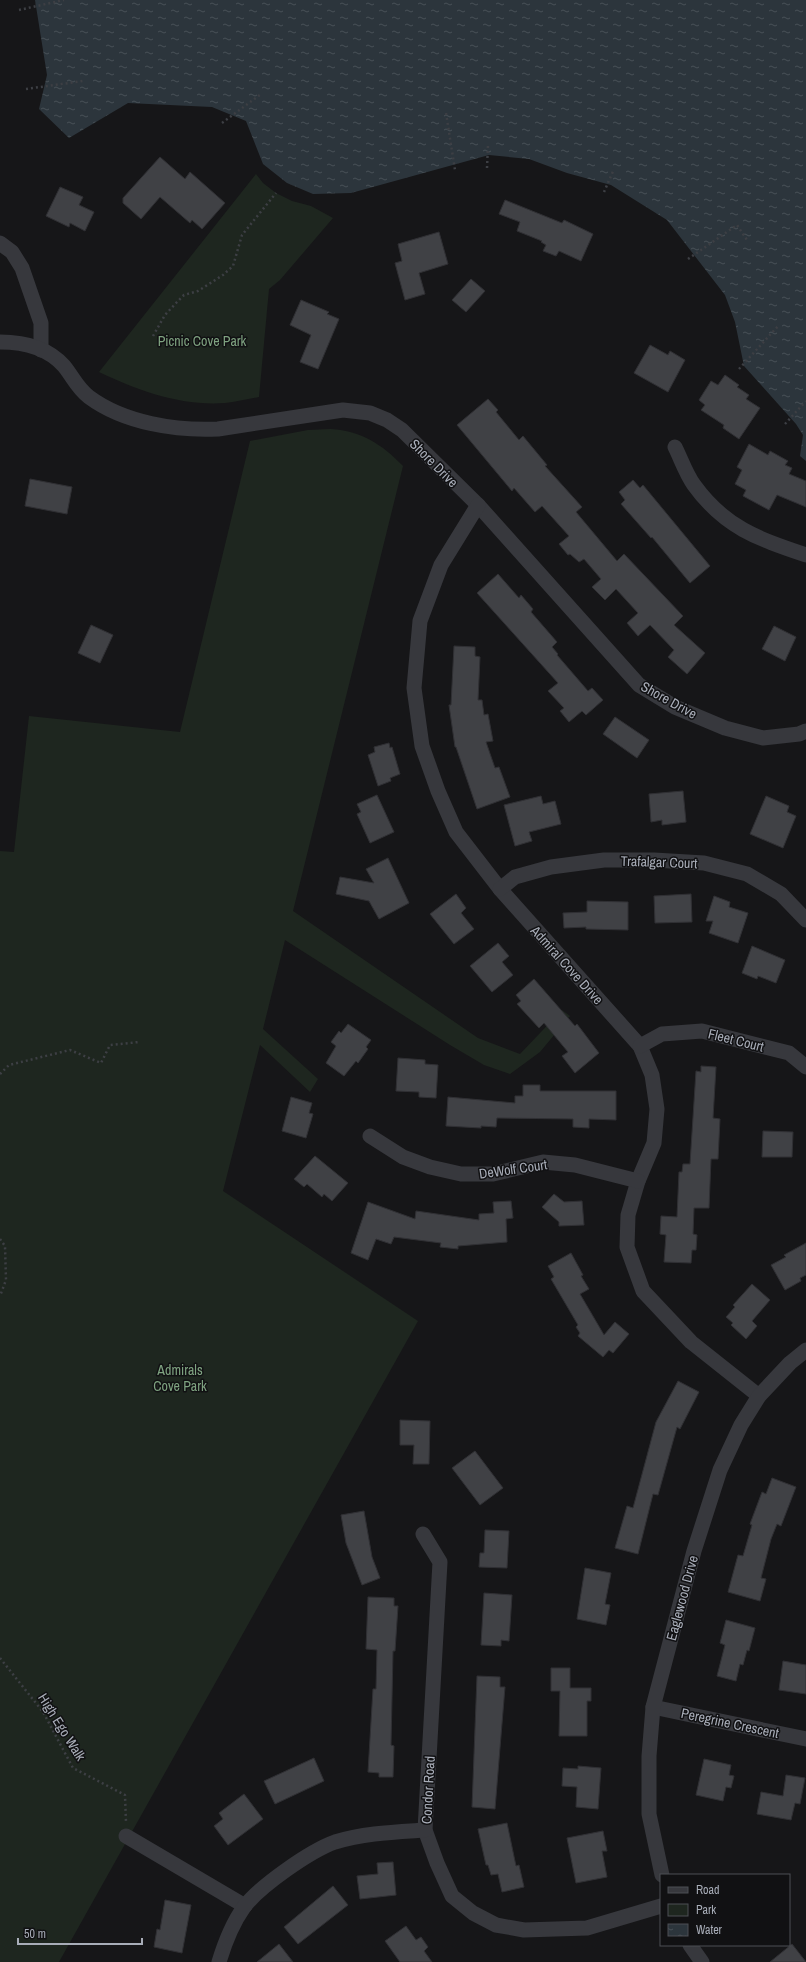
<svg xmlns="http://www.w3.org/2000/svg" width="806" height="1962" viewBox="0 0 806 1962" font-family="'Archivo Narrow',sans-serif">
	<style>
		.park { fill: #1e261f }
		.water { fill: url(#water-ripples) }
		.building { fill: #404145; stroke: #303034 }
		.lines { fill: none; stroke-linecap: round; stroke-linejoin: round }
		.path { stroke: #3d3f44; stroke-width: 2.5; stroke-dasharray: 2 3; stroke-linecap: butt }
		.minor { stroke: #37383d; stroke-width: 15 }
		.labels { text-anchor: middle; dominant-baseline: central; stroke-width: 3; stroke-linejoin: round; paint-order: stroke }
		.park-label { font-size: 14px; fill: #7fa381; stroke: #111113 }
		.street-label { font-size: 14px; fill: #a8adb8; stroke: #111113 }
	</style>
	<defs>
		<pattern id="water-ripples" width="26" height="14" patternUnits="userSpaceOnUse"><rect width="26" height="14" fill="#2c353c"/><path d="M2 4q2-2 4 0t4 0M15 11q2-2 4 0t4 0" fill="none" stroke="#485056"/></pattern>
	</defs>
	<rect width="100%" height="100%" fill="#161618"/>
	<!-- park -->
	<g class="park">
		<path d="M256 174 263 183 276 193 292 201 311 206 333 218 280 280 269 289 259 397C248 399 236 402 225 403 180 406 139 391 99 372Z"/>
		<path d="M331 429C361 431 382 444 403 466L293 911 478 1038 520 1054 562 1010 570 1016 540 1052 510 1074 484 1065 450 1045 285 940 263 1029 318 1079 310 1092 260 1045 223 1191 418 1321 59 1962H0V851L14 852 29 716 180 732 250 441 308 430Z"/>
	</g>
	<!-- water -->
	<path class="water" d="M35 0H806V461L800 456 803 435 796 424 744 366 735 322 725 295 667 220 611 185 567 173 529 159 489 155 351 193 313 194 287 183 263 164 246 121 212 107 128 103 69 138 39 109 47 75Z"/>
	<!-- building -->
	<g class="building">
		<path d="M160 157 185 179 190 172 225 203 202 229 192 220 190 223 160 197 141 219 123 203V198Z"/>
		<path d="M60 187 83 197 79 205 94 212 85 231 70 223 69 227 46 216Z"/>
		<path d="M505 200 562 223 564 220 593 234 581 261 559 251 556 256 543 251 546 245 541 242 542 241 517 231 520 222 499 214Z"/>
		<path d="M439 232 448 264 419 273 425 294 405 300 395 263 402 261 398 244Z"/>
		<path d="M471 279 485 291 466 312 452 300Z"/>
		<path d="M301 300 329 312 327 314 339 319 318 369 300 362 311 335 290 325Z"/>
		<path d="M650 345 668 355 670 351 685 360 668 392 634 373Z"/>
		<path d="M725 375 739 385 737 387 749 395 746 399 760 408 739 439 723 428 724 425 701 410 705 405 699 400 711 381 718 385Z"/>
		<path d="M488 399 498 410 496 412 519 440 523 436 547 465 545 466 582 507 576 512 617 561 624 554 683 616 674 625 705 653 687 674 668 657 674 650 650 625 638 636 627 623 638 613 616 589 605 600 592 587 601 579 584 559 579 562 570 554 568 555 559 544 569 536 542 506 535 512 514 488 512 491 457 425Z"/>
		<path d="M749 444 768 455 770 451 788 461 785 465 792 468 789 474 806 481V507L777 495 769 510 743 496 746 490 735 484 742 470 737 467Z"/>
		<path d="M30 479 72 487 67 514 25 506Z"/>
		<path d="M633 480 640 488 643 485 710 566 690 583 652 537 651 538 621 504 625 500 619 492Z"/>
		<path d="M498 574 519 598 521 595 533 609 531 612 557 642 552 647 558 654 557 655 588 691 592 688 603 700 586 715 582 711 569 722 560 711 564 708 548 691 558 683 477 593Z"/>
		<path d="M91 625 113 635 100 663 78 653Z"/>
		<path d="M774 626 796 637 785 661 762 649Z"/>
		<path d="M454 646 475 647V656L480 657 478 700H482L484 715 488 714 493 741 486 742 495 768 499 767 510 797 477 809 456 747H455L449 705H451Z"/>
		<path d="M615 717 649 740 637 758 603 734Z"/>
		<path d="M389 743 390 748 392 747 400 774 390 778 391 781 378 786 368 755 375 752 374 747Z"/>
		<path d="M683 791 686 822 662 825V820L651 822 649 794Z"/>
		<path d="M377 795 394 832 370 843 357 814 361 812 357 804Z"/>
		<path d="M541 796 543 804 555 801 561 824 529 832 532 841 515 846 504 805Z"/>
		<path d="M766 796 789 806 787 812 796 816 783 848 750 834Z"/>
		<path d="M388 858 409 903 379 919 369 901 336 894 340 877 374 883 366 869Z"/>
		<path d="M456 894 466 908 461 913 474 929 454 944 430 914Z"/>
		<path d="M691 894 692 922 655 923 654 896Z"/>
		<path d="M714 896 730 902 729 907 748 913 738 943 709 933 713 921H706Z"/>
		<path d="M587 901 628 902V930L586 929V927L564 928 563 913 587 912Z"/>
		<path d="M498 943 509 956 502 962 513 975 492 992 470 966Z"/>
		<path d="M752 946 785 960 776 983 758 976 757 979 742 973Z"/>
		<path d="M534 979 575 1026 577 1024 599 1053 575 1073 562 1056 568 1052 544 1023 539 1028 517 1004 521 1001 516 995Z"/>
		<path d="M348 1024 371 1040 366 1047 368 1049 358 1063 356 1061 344 1076 326 1063 336 1046 331 1042 339 1031 341 1033Z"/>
		<path d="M398 1058 425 1060V1064L438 1065 436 1098 419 1097V1092L396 1091Z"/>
		<path d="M701 1066 716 1067 713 1118 720 1119 718 1159H711L709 1208H694L693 1234 697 1235 696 1250H692L691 1263 664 1262 666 1235 660 1234 661 1216 677 1217 679 1172H682L683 1164H690L696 1071 701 1072Z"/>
		<path d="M523 1085H540V1091H616V1120L589 1119V1128L573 1127V1119L497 1118 496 1127 481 1126V1128L446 1126 448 1097 515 1103V1096H523Z"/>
		<path d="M291 1097 312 1103 309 1113 313 1114 306 1138 282 1131Z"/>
		<path d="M763 1131 793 1132 792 1157H762Z"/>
		<path d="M315 1156 348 1183 332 1201 324 1194 322 1197 307 1184 304 1187 294 1179Z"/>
		<path d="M554 1194 564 1202 582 1201 584 1225 559 1226V1222L542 1207Z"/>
		<path d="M511 1201 513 1218 506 1219 507 1242 458 1246V1249L440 1247 441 1243 394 1237 391 1244 376 1239 368 1260 351 1253 368 1202 415 1219 416 1211 479 1220V1214L494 1213 493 1202Z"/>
		<path d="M806 1243V1275L800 1278 801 1281 785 1290 771 1265 786 1257 784 1255Z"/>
		<path d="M571 1253 583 1275 581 1276 589 1289 580 1294 604 1335 615 1322 629 1334 613 1353 609 1350 603 1357 578 1336 580 1333 576 1327 578 1325 551 1279 554 1277 548 1266Z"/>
		<path d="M752 1284 770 1300 752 1321 757 1326 746 1339 731 1325 733 1323 726 1317 735 1307 733 1305Z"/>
		<path d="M678 1381 699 1392 680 1429 677 1427 658 1495 653 1494 638 1554 615 1548 627 1506 633 1508 656 1422Z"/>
		<path d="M400 1420 430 1421 429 1464H413L414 1445H400Z"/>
		<path d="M475 1451 503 1488 480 1505 452 1468Z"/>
		<path d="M772 1478 796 1487 781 1526 777 1524 771 1539 761 1578 766 1579 760 1601 728 1592 738 1555 743 1556 752 1525 750 1524 762 1492 766 1494Z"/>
		<path d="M364 1511 372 1557 380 1578 362 1585 346 1543 341 1515Z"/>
		<path d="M485 1530 509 1531 507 1568 479 1567 480 1553H484Z"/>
		<path d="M585 1568 611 1573 605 1604 610 1605 606 1625 577 1619Z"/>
		<path d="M484 1593 512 1595 509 1641 501 1640V1646L481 1645Z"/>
		<path d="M368 1597 394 1598V1606H398L395 1651H393L391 1745 394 1746 393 1777H379V1773L368 1772 373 1689H376L377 1650 366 1649Z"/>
		<path d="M726 1620 755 1628 749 1651 747 1650 743 1665 740 1664 736 1681 717 1676 725 1645 720 1643Z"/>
		<path d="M783 1661 806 1665V1694L779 1690Z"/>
		<path d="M551 1668H570V1688H591V1701H587V1736H559L560 1691H551Z"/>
		<path d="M477 1676 500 1677V1687H505L495 1809 472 1807Z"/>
		<path d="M314 1758 324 1781 275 1804 264 1781Z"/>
		<path d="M704 1759 731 1765 729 1775 734 1776 731 1788 726 1787 723 1801 696 1795Z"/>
		<path d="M578 1766 601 1768 598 1809 576 1807 577 1787 562 1786 563 1768 578 1769Z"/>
		<path d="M786 1775 805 1778 800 1804 795 1803 791 1820 757 1814 761 1792 783 1796Z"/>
		<path d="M244 1794 263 1819 228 1845 214 1826 223 1819 219 1813Z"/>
		<path d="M507 1823 516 1866 519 1865 524 1887 502 1892 498 1874 491 1875 488 1865H486L478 1829Z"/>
		<path d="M603 1831 607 1851H602L607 1877 576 1883 567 1838Z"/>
		<path d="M393 1862 396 1895 360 1899 357 1876 378 1874 377 1863Z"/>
		<path d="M333 1886 348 1905 298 1944 284 1927Z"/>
		<path d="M165 1900 191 1905 182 1953 154 1947 157 1929 160 1930Z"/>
		<path d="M406 1926 416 1940 421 1937 428 1947 424 1951 432 1962H400L385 1941Z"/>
		<path d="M279 1944 293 1962H257Z"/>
		<path d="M792 1944 806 1962H770Z"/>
	</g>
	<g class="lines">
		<!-- path -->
		<g class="path">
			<path d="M19 10 64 0"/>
			<path d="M26 89 83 81"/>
			<path d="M446 113 455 170"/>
			<path d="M222 123 261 94"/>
			<path d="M487 168 488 145"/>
			<path d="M604 192 614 169"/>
			<path d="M688 259 737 225 747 240"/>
			<path d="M153 336 165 315 177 302 184 295 198 291 223 275 233 266 242 235 276 193"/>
			<path d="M739 369 779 325"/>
			<path d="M785 424 806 401"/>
			<path d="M0 1074 9 1065 70 1050 101 1063 110 1045 139 1042"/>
			<path d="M0 1239 5 1246 6 1280 0 1296"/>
			<path d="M0 1658 43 1712 73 1768 125 1795 126 1822"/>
		</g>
		<!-- minor -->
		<g class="minor">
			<path d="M0 243 12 252 22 268 41 323V350"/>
			<path d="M0 342C23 342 48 348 64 366 73 377 77 388 89 397 124 423 176 431 218 429L343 410 370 413 387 420 402 430 478 505 639 685 675 707 725 728 763 738 799 734 806 731"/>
			<path d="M675 447C681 459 686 474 694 485 725 528 759 539 806 555"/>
			<path d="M478 505 441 565 420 621 414 688 422 746 438 791 456 832 500 889 640 1046 652 1075 657 1109 654 1143 638 1181 628 1215 627 1247 643 1291 691 1342 759 1396"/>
			<path d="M500 889 515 877 551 867 604 860H654L704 863 747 874 781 894 806 920"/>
			<path d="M640 1046 662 1034 702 1031 789 1053 806 1067"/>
			<path d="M370 1136 403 1157 430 1167 461 1174H493L543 1162 575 1165 638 1181"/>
			<path d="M423 1534 440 1562 425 1830 437 1863 452 1896 473 1913 496 1925 524 1930 587 1928 661 1906"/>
			<path d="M653 1707 806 1739"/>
			<path d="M126 1836 245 1906"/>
			<path d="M662 1875 649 1814V1756L653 1707 694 1551 720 1470 741 1425 759 1396 790 1363 806 1350"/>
			<path d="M690 1945 702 1962"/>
			<path d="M219 1962C225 1942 232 1924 244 1907 260 1886 310 1851 335 1842 364 1833 395 1832 425 1830"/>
		</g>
	</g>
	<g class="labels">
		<!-- park labels -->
		<g class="park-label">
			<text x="202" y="341">Picnic Cove Park</text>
			<text x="180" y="1370">Admirals<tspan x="180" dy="16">Cove Park</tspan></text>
		</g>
		<!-- street labels -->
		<g class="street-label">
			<text transform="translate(434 463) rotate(45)">Shore Drive</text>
			<text transform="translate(669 700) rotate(29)">Shore Drive</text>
			<text transform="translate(659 862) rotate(2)">Trafalgar Court</text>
			<text transform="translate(567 965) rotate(48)">Admiral Cove Drive</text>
			<text transform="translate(736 1040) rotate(14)">Fleet Court</text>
			<text transform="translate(513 1169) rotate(-8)">DeWolf Court</text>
			<text transform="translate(682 1598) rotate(-75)">Eaglewood Drive</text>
			<text transform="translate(730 1723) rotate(12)">Peregrine Crescent</text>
			<text transform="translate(62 1727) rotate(58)">High Ego Walk</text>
			<text transform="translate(428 1790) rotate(-87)">Condor Road</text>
		</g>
	</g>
	<!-- legend -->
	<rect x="660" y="1874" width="130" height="72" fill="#111113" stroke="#4d4f55"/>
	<rect x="668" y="1887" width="20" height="6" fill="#37383d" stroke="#4d4f55"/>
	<text x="696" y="1894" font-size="12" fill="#a8adb8">Road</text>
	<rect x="668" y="1904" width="20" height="12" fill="#1e261f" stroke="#4d4f55"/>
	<text x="696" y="1914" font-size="12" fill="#a8adb8">Park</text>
	<rect x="668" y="1924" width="20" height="12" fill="url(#water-ripples)" stroke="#4d4f55"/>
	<text x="696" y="1934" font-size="12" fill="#a8adb8">Water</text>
	<!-- scale -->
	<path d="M18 1938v6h124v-6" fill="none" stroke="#a8adb8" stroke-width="2"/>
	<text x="24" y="1938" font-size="12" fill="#a8adb8" stroke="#111113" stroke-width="3" paint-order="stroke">50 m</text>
</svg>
